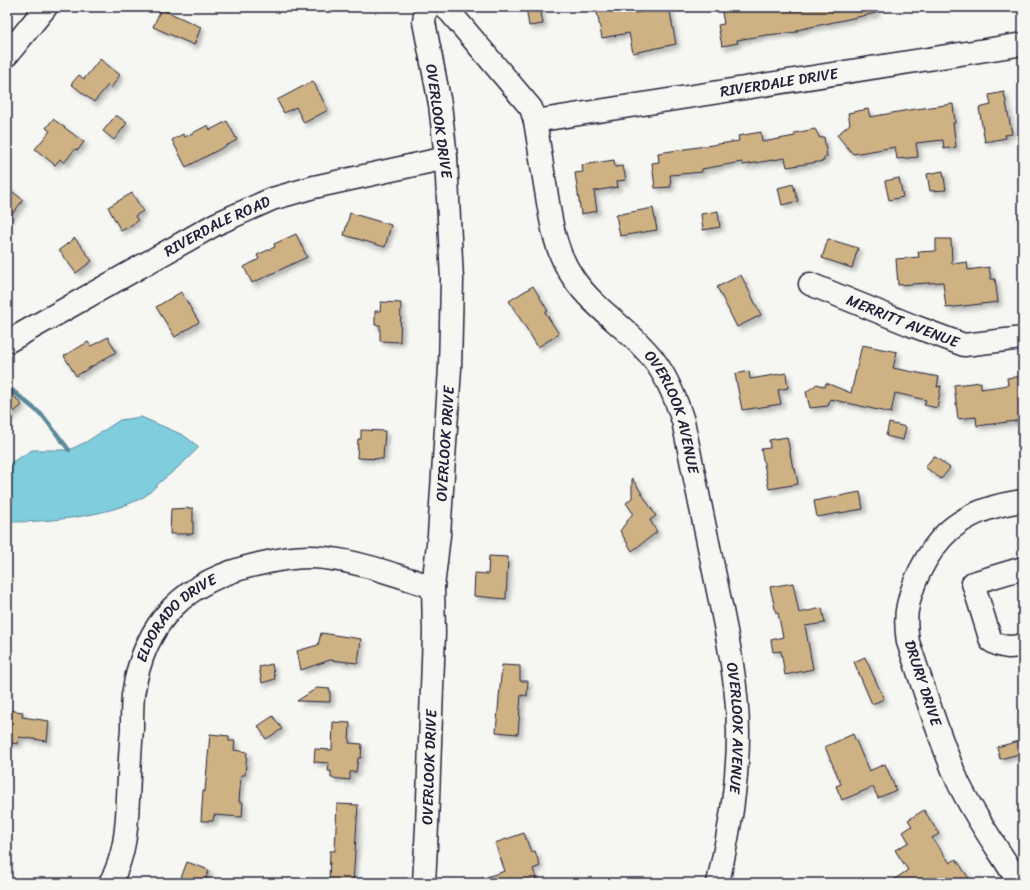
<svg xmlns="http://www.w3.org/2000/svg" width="1030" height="890" viewBox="0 0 1030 890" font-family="Sriracha,sans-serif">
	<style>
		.water { fill: #80cedd; stroke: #5a899c }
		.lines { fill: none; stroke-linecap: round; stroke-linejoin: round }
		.stream { stroke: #5a899c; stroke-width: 4.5 }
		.building { fill: #cfb284; stroke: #22223b; filter: url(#shadow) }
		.minor-casing { stroke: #22223b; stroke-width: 25 }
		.minor { stroke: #f6f6f2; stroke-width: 22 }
		.labels { text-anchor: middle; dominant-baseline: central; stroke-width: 4; stroke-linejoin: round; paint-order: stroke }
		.street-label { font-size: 15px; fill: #22223b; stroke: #f6f6f2 }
	</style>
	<defs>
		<filter id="shadow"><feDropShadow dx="3.5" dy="3.5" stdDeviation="2" flood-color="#0004"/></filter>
	</defs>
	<rect width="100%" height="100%" fill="#f6f6f2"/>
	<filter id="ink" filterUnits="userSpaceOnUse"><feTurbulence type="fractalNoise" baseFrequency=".025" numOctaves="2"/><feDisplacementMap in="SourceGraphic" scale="8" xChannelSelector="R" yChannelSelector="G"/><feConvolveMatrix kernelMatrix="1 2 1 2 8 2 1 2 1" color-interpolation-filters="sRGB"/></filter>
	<g filter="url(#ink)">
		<!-- water -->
		<path class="water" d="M141 417 183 435 199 447C187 460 174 471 160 482 155 487 149 494 142 498 104 517 49 522 7 522V469L12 462 32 450H69L86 442 120 420Z"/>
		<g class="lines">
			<!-- stream -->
			<path class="stream" d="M7 386 43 416 69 450"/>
		</g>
		<!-- building -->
		<g class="building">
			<path d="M526 7H540L543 24 529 26Z"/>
			<path d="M596 7H635V13L669 7 676 44 633 53 629 33 602 38Z"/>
			<path d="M721 7H755L756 10 796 7H875L876 13 797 30V32L767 35 737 40 738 43 722 46 718 25 724 24Z"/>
			<path d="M161 9 201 27 194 45 153 27Z"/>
			<path d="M100 59 120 75 111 88 108 85 94 102 71 84 79 75 84 79Z"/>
			<path d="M313 81 328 110 304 123 296 107 284 113 277 100Z"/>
			<path d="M1004 92 1012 134 1005 135 1006 138 985 142 979 108 991 105 989 95Z"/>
			<path d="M953 104 955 123H953L956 147 944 149 943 140 916 143 918 157 897 159 895 147 853 154 837 135 850 124 848 113 868 109 870 117 909 110Z"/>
			<path d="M116 115 127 123 114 140 103 131Z"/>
			<path d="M53 119 84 142 78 150 75 149 64 163 60 159 55 165 35 149 50 131 46 128Z"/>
			<path d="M227 121 237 140 186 167 172 140 183 134 185 137 208 125 210 130Z"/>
			<path d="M815 129 820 138 824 137 827 157H824V161L787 167 785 158 743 165 742 162 702 169V172L670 175 671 187 655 188 652 163 659 162 658 153 739 141 738 136 761 132 762 142 795 136V133Z"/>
			<path d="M614 160 615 167 623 166 626 180 617 181 618 187 594 191 597 211 581 214 575 173 583 172 582 165Z"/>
			<path d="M943 171 946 190 930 191 927 174Z"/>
			<path d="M899 178 903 197 889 200 885 181Z"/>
			<path d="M793 184 798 201 782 205 778 188Z"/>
			<path d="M7 187 23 200 7 221Z"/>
			<path d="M132 193 143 211 135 216 138 221 121 231 108 207Z"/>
			<path d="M653 208 657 230 620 236 616 215Z"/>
			<path d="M718 211 720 227 703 230 701 214Z"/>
			<path d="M350 213 391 225 385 247 344 235Z"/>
			<path d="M296 234 307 257 252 283 244 267 259 259 257 255 275 247 274 244Z"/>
			<path d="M75 238 92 261 76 273 59 250Z"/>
			<path d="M828 239 858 248 852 268 822 258Z"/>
			<path d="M936 239H951L952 264 967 262 968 270 989 267 991 279H995L998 302 946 308 943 282 898 285 896 259 919 257 918 252 936 251Z"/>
			<path d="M741 275 761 315 737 327 717 287Z"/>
			<path d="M533 286 548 311 545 312 559 334 538 347 509 301Z"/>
			<path d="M181 292 199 322 175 337 156 307Z"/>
			<path d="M381 302 401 303 400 342 380 341V325H375V311H380Z"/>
			<path d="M108 337 116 352 76 376 64 356 88 342 91 346Z"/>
			<path d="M862 345 897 352 893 368 939 377 937 387 941 386 937 408 924 405 926 400 895 393 891 413 830 399 828 406 810 408 806 392 817 384 825 387 826 383 851 393Z"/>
			<path d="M749 371 750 379 786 373 788 388 778 390 781 404 742 410 735 374Z"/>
			<path d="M1023 376V420L977 426 976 417 958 419 954 385 981 382V389L1008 385 1007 378Z"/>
			<path d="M7 388 22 405 7 418Z"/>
			<path d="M889 423 906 427 903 440 886 436Z"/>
			<path d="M361 430 385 431 383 459 357 458 358 439H361Z"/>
			<path d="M787 437 793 468H795L798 484 769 489 761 449 770 448 769 440Z"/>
			<path d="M934 456 950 468 941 479 925 467Z"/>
			<path d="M632 478 656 516 650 520 657 532 632 551 620 531 633 513 626 503 632 498Z"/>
			<path d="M860 492 863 509 817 517 814 501Z"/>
			<path d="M193 508V534H170L171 509Z"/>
			<path d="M489 556 508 557 506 599 474 596 475 573 488 574Z"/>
			<path d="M793 583 799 613 822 608 825 623 805 626 813 669 785 675 781 651 773 652 771 640 783 637 778 613H776L770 587Z"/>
			<path d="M321 633 361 639 358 663 330 660 301 670 297 651 318 645Z"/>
			<path d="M865 657 884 699 872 704 854 662Z"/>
			<path d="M272 664 275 679 262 683 259 667Z"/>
			<path d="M502 665 520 666V681H528L527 696 521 695 518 734 496 732Z"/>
			<path d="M317 688 330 689V702L297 701Z"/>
			<path d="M7 710 23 712 22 717 49 721 47 741 19 737 18 744 7 742Z"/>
			<path d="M273 716 282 729 266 739 258 726Z"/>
			<path d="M333 722 350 723 349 743 362 744 361 758H358L356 772H350V780L331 778V771H328L329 763 314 762 315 749 332 750Z"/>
			<path d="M210 734 229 736V741H235L234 750 247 752 245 775H241L239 802H243L242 817 214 815 213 821H201L203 791H205Z"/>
			<path d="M853 734 869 771 885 764 896 790 878 798 873 787 842 800 836 786 841 784 825 747Z"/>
			<path d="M1023 740V753L1000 759 997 747Z"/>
			<path d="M337 804 358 805 353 883H329L330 851H335Z"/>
			<path d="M924 810 939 834 932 838 950 863 956 859 972 883H889L908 870 895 850 909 842 903 832 912 826 908 820Z"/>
			<path d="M524 833 531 852 535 851 540 866 533 869 538 883H475L474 881 505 871 495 843Z"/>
			<path d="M187 862 209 870 204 883H179Z"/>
		</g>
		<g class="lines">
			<defs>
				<g id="minor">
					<path id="s1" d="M444 7 450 12 531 108 535 121C539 144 542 167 546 190 551 222 555 252 574 279 595 310 630 329 653 359 667 377 676 399 683 421 694 474 705 528 716 581 726 631 738 682 738 733 738 786 729 832 718 883"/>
					<path d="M7 55 46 7"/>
					<path id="s2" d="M535 121 1023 44"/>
					<path id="s3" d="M810 284 911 325 964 345 1023 338"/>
					<path id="s4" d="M7 342 216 224 272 199 314 187 446 158"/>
					<path d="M1023 568 973 583 991 641C1002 648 1011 648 1023 645"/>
					<path id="s5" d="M110 883C125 857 127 827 128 798 129 775 130 752 132 729 132 718 132 706 133 695 144 620 186 580 259 564 279 559 305 555 325 558 362 562 398 576 433 587"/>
					<path id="s6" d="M424 883 427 826 434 633 433 587 439 535 450 368 452 280 446 158 440 104 424 22 426 7"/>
					<path d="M1019 883C999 850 975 818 958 782 938 736 924 688 908 642 906 629 905 617 908 605 914 576 934 539 959 523 978 510 1001 504 1023 501"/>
				</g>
			</defs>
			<!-- minor casing -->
			<use href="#minor" class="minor-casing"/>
			<!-- minor -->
			<use href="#minor" class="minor"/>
		</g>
	</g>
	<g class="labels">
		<!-- street labels -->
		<g class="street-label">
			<text stroke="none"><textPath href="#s2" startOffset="247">RIVERDALE DRIVE</textPath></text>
			<text transform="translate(439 121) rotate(82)">OVERLOOK DRIVE</text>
			<text stroke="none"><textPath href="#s4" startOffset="240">RIVERDALE ROAD</textPath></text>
			<text stroke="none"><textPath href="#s3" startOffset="100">MERRITT AVENUE</textPath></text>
			<text stroke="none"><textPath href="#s1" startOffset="481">OVERLOOK AVENUE</textPath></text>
			<text stroke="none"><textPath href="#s6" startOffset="440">OVERLOOK DRIVE</textPath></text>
			<text stroke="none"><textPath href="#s5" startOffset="283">ELDORADO DRIVE</textPath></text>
			<text transform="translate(923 683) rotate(72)">DRURY DRIVE</text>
			<text stroke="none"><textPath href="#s1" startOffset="805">OVERLOOK AVENUE</textPath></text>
			<text stroke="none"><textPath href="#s6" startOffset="116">OVERLOOK DRIVE</textPath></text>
		</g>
	</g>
	<!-- margin -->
	<rect width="1030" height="890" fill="none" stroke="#f6f6f2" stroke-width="24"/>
	<rect x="12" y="12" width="1006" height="866" fill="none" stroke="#22223b" stroke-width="1.5" filter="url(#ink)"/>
</svg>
